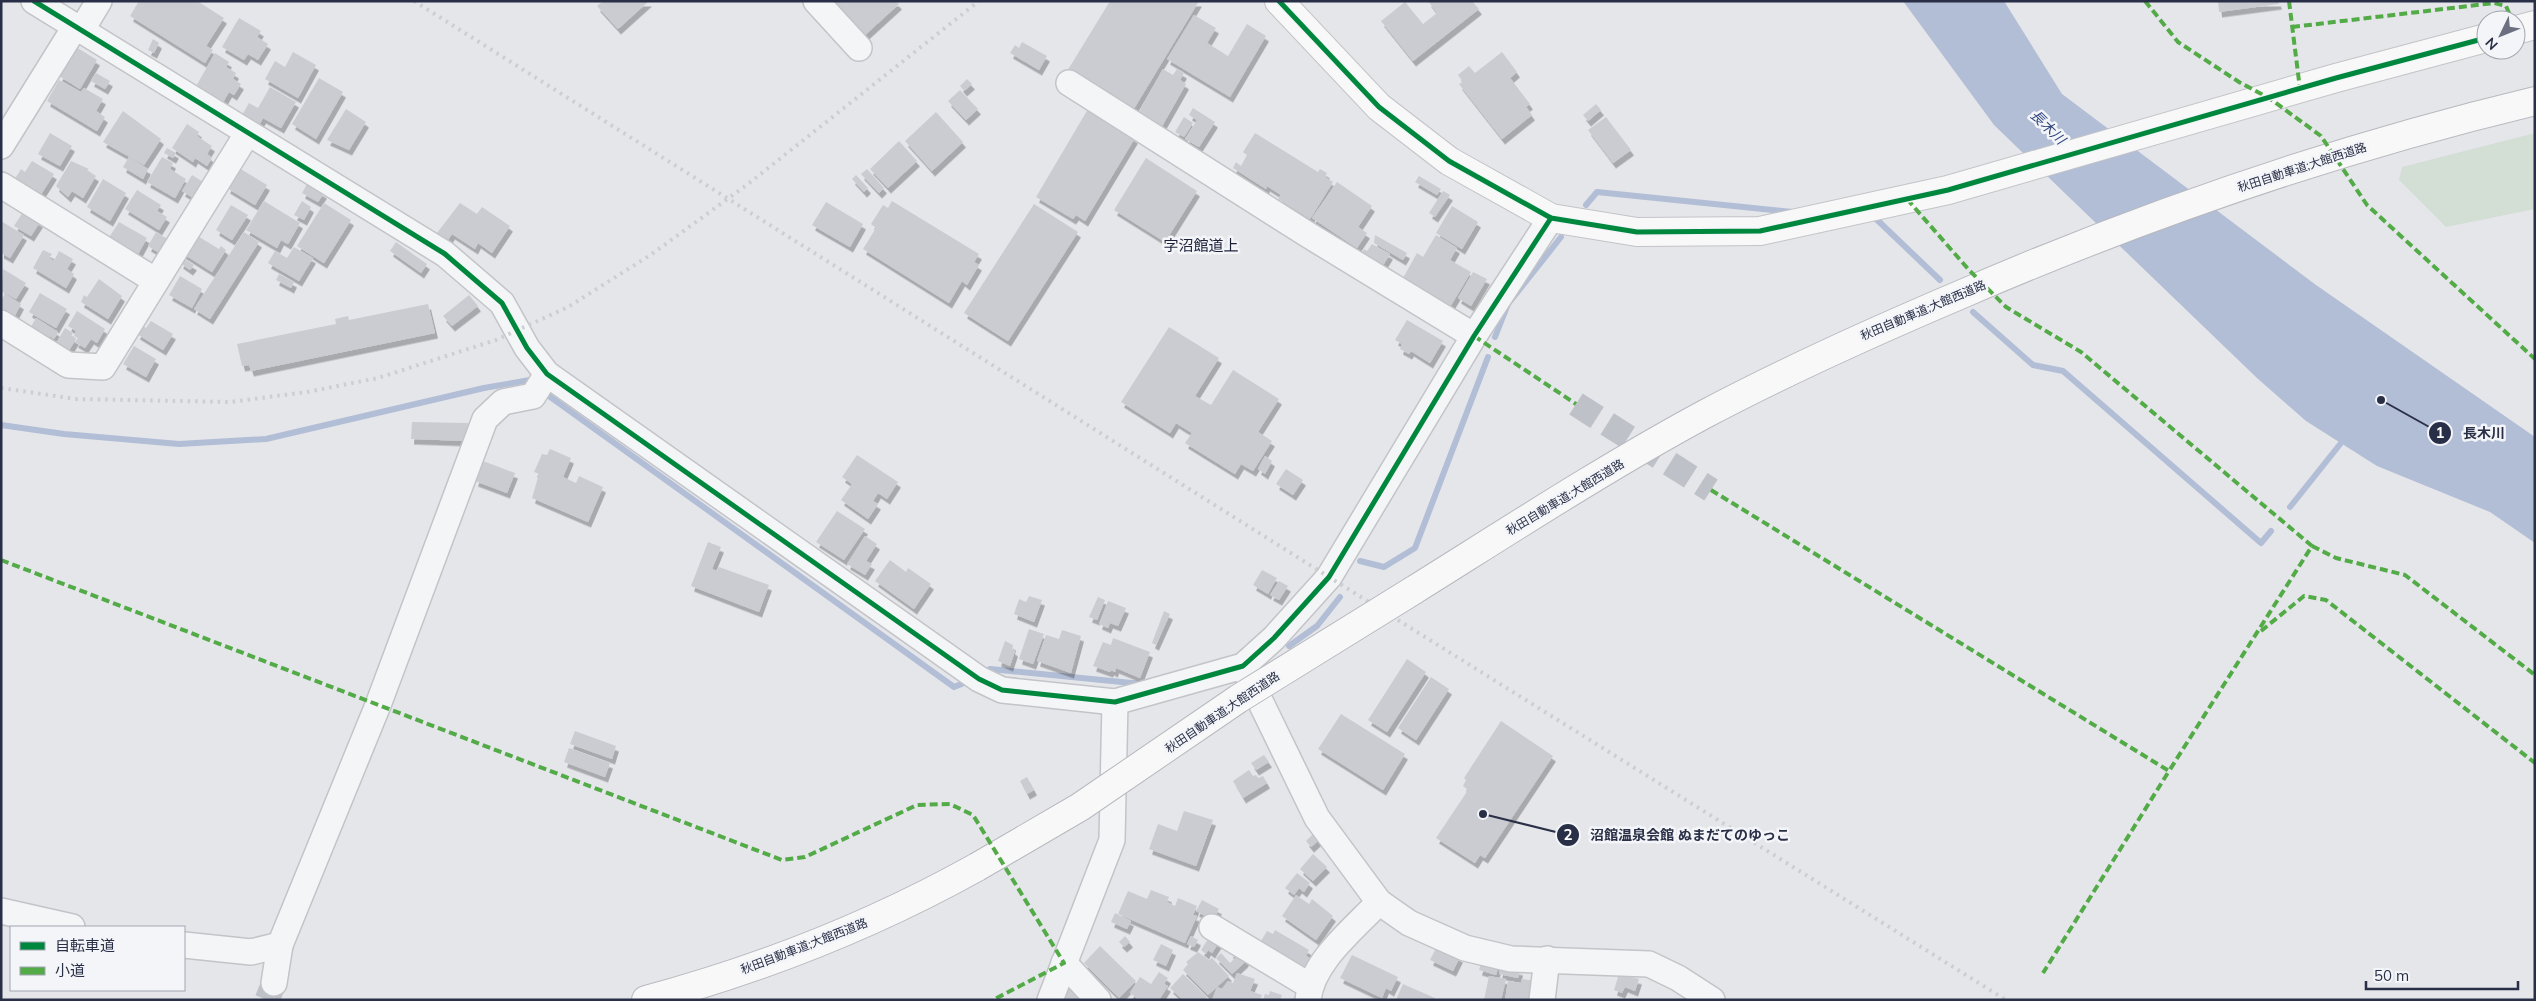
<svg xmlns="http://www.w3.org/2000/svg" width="2536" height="1001" viewBox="0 0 2536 1001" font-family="Mulish,'Noto Sans JP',sans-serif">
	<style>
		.green { fill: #d3ded5 }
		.water { fill: #b2bdd6 }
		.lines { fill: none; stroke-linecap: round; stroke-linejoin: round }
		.stream { stroke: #b2bdd6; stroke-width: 6 }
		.building { fill: #cbccd1; filter: url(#shadow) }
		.street-tunnel { stroke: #bfc1c9; stroke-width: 25; stroke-dasharray: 25 12; stroke-linecap: butt }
		.street-casing { stroke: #c3c4c8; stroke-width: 28 }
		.secondary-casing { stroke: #c3c4c8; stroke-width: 30 }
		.highway-casing { stroke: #b7b9bf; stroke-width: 30 }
		.street { stroke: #f4f5f7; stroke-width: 25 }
		.secondary { stroke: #f8f8f8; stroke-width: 28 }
		.highway { stroke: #f8f8f8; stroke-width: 28 }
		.rail { stroke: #cdced2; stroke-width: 4; stroke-dasharray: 2.5 5; stroke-linecap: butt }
		.highway-bridge-casing { stroke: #b7b9bf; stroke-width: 30; stroke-linecap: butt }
		.highway-bridge { stroke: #f8f8f8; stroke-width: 28 }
		.quiet { stroke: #53ab47; stroke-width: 4; stroke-dasharray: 8 4; stroke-linecap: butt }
		.cycleway-casing { stroke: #f3f5f9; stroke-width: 8 }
		.cycleway { stroke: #00873e; stroke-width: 5 }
		.labels { text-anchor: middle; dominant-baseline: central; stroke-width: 5; stroke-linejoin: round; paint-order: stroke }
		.street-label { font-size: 12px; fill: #292f46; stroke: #f3f5f9 }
		.water-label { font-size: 14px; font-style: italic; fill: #2f467e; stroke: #f3f5f9 }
		.quarter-label { font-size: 15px; fill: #1b2037; stroke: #f3f5f9 }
		.leader { fill: none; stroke: #292f46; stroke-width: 2 }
		.callout-dot { fill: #292f46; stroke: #f3f5f9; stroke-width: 2 }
		.mark-label { font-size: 15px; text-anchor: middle; font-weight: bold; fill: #fff }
		.callout-label { font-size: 14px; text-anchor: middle; font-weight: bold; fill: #292f46; stroke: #f3f5f9; stroke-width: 5; stroke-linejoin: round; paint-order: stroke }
	</style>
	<defs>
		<filter id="shadow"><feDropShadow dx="3" dy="5.5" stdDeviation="0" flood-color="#0004"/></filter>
	</defs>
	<rect width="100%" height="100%" fill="#e5e6ea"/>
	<!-- green -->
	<path class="green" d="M2535 133V209L2446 227 2399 180 2402 167Z"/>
	<!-- water -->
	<path class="water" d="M1903 1H2004L2062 94 2316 285 2535 437V543L2490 512 2377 466 2306 421 2257 378 1994 125Z"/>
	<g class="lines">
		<!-- stream -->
		<g class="stream">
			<path d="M1586 205 1597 192 1792 212"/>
			<path d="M1872 215 1940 280"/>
			<path d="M1973 312 2033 365 2063 371 2261 543 2271 531"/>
			<path d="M1495 337 1508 304 1561 237"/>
			<path d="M549 396 954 687 964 683"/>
			<path d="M1 425 64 434 179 444 266 439 484 388 530 380"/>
			<path d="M2290 507 2345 438"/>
			<path d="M1360 561 1384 567 1415 548 1488 357"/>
			<path d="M1289 646 1317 626 1340 597"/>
			<path d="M990 669 1142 684"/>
		</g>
	</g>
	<!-- building -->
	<g class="building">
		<path d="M139 1H197L224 18 206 46 213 50 205 63 130 16Z"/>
		<path d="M603 1H649L618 29 597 6Z"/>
		<path d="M832 1H896L899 4 864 36Z"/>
		<path d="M1110 1H1199L1132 112 1066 73Z"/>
		<path d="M1428 1H1472L1479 9 1413 61 1381 21 1405 2 1423 24 1437 13Z"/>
		<path d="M2218 1H2278L2279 4 2219 12Z"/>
		<path d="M1194 15 1216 28 1207 43 1228 56 1247 24 1266 36 1230 97 1167 59Z"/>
		<path d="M239 18 261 31 257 37 268 44 258 60 248 54 244 60 222 47Z"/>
		<path d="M153 39 159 43 154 53 148 50Z"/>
		<path d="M1022 42 1047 56 1039 70 1010 53 1015 45 1019 48Z"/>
		<path d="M76 47 97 60 80 89 59 76Z"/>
		<path d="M293 52 316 65 298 98 265 79 275 61 285 67Z"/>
		<path d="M1502 52 1517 72 1510 78 1530 104 1526 107 1532 115 1502 139 1459 84 1463 82 1458 75 1469 66 1475 73Z"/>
		<path d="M215 53 229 62 226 67 236 73 233 79 241 84 234 95 229 92 222 104 195 88Z"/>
		<path d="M1163 69 1173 75 1177 69 1184 73 1180 80 1186 84 1161 128 1137 115Z"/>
		<path d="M96 73 110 81 105 89 91 81Z"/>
		<path d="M319 78 343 92 316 139 292 124Z"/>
		<path d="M967 79 972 84 964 91 960 86Z"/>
		<path d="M59 80 81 92 84 88 103 99 96 111 105 117 97 131 47 101Z"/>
		<path d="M270 87 296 102 281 128 263 118 258 127 241 117 249 103 258 108Z"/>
		<path d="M960 90 978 109 966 120 948 101Z"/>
		<path d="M1596 104 1601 110 1588 121 1583 115Z"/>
		<path d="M1193 108 1215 122 1199 147 1185 139 1197 120 1189 115Z"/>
		<path d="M346 109 366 122 349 150 327 140Z"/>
		<path d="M1088 109 1135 138 1085 221 1076 215 1073 219 1036 197Z"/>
		<path d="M123 111 161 139 144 165 103 142Z"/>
		<path d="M936 112 963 142 932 171 905 141Z"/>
		<path d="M1184 117 1193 123 1184 137 1175 132Z"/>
		<path d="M1606 117 1631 150 1613 163 1588 130Z"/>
		<path d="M187 124 199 132 197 136 212 146 207 154 212 158 207 166 195 158 193 162 172 148Z"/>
		<path d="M50 133 72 146 60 166 38 154Z"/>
		<path d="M1255 133 1318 172 1320 169 1327 173 1325 177 1333 182 1310 219 1278 199 1281 195 1267 186 1266 189 1233 168 1236 162 1241 166 1247 155 1243 152Z"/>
		<path d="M899 141 917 161 888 188 870 169Z"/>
		<path d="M167 148 176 153 173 158 164 153Z"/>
		<path d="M129 157 148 169 143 179 123 167Z"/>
		<path d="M162 157 173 163 170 169 186 179 175 198 147 182Z"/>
		<path d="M1146 158 1197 191 1165 242 1114 210Z"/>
		<path d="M32 161 54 174 40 196 14 180 21 169 25 172Z"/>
		<path d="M71 161 89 169 87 170 96 176 83 198 72 191 68 197 56 186Z"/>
		<path d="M239 168 267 185 255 205 227 188Z"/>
		<path d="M867 169 884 188 879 193 861 174Z"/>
		<path d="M192 175 205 183 195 199 182 191Z"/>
		<path d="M856 175 868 188 864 192 852 179Z"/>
		<path d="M1419 176 1441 189 1437 195 1415 182Z"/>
		<path d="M103 179 126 193 110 221 87 207Z"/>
		<path d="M1337 182 1372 206 1358 227 1367 233 1357 248 1312 218Z"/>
		<path d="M307 184 324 193 318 202 302 193Z"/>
		<path d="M137 190 161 205 157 211 167 217 159 230 125 209Z"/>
		<path d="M1443 191 1450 195 1435 217 1429 213Z"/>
		<path d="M264 201 300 223 288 244 281 240 277 248 246 230Z"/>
		<path d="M302 201 311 207 304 220 294 215Z"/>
		<path d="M892 201 979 254 974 262 979 265 967 285 962 281 949 303 863 249 876 228 871 224 883 205 888 208Z"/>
		<path d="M826 202 863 224 850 247 812 225Z"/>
		<path d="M324 203 351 220 324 263 297 246Z"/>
		<path d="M460 203 477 214 482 207 510 226 492 253 478 243 475 249 452 234 448 240 437 233Z"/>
		<path d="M1034 204 1078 232 1008 341 964 313Z"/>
		<path d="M231 205 248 215 232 240 216 230Z"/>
		<path d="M1452 206 1478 222 1462 249 1436 233Z"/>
		<path d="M23 212 40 222 31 236 14 226Z"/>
		<path d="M1 221 24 235 10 258 1 253Z"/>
		<path d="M119 222 147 238 137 256 108 239Z"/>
		<path d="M156 232 169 240 161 254 148 246Z"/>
		<path d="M244 232 259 242 210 319 194 309Z"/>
		<path d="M196 235 219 249 221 246 226 250 212 272 182 253Z"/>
		<path d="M1375 235 1407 253 1403 260 1374 243Z"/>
		<path d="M1436 235 1457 248 1450 260 1471 272 1450 307 1403 278 1417 253 1423 257Z"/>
		<path d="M396 242 427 264 421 273 390 251Z"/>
		<path d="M1372 244 1390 254 1382 267 1361 254 1364 249 1367 251Z"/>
		<path d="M294 247 313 258 299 281 268 263 275 251 287 258Z"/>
		<path d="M43 250 52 254 49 258 54 261 59 251 73 259 67 269 74 274 66 288 33 268Z"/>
		<path d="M183 258 194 265 190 270 180 263Z"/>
		<path d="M3 269 26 283 16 299 3 292 1 295Z"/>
		<path d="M1473 272 1487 279 1471 306 1458 298Z"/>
		<path d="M279 274 294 282 291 288 276 280Z"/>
		<path d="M180 276 202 289 192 308 169 295Z"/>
		<path d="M99 279 122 296 108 319 81 302 84 295 87 297Z"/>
		<path d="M40 293 67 309 56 328 29 312Z"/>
		<path d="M5 294 21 304 13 319 1 312V300Z"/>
		<path d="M469 295 478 306 452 326 443 316Z"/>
		<path d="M428 304 435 333 251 371 249 365 242 366 237 344 336 324 335 319 348 316 349 320Z"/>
		<path d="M77 311 105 329 97 343 91 339 85 348 75 342 78 338 74 336 76 331 68 326Z"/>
		<path d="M36 318 58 332 54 339 50 336 47 341 29 330Z"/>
		<path d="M1407 320 1443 341 1430 363 1411 351 1409 354 1400 349 1402 344 1395 340Z"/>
		<path d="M151 321 173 334 163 350 137 334 142 325 146 328Z"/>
		<path d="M1169 327 1219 358 1195 396 1211 405 1233 370 1279 399 1258 432 1272 441 1253 471 1241 464 1235 474 1185 443 1192 433 1176 423 1170 433 1121 402Z"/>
		<path d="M65 328 73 333 71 336 76 339 68 352 55 345Z"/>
		<path d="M134 346 156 359 146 377 123 364Z"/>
		<path d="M412 422 468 423 467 441 411 439Z"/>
		<path d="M550 449 571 458 563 477 576 483 579 476 603 487 588 522 532 498 539 474 534 472 542 454 547 455Z"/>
		<path d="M857 455 898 482 887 499 878 493 873 501 878 504 868 519 841 500 852 484 842 477Z"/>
		<path d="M1265 456 1272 461 1265 474 1258 469Z"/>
		<path d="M483 461 515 473 507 493 475 481Z"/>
		<path d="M1286 469 1303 480 1293 495 1276 484Z"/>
		<path d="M837 511 865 529 844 560 816 542Z"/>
		<path d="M865 536 877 544 866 561 872 564 865 575 847 564Z"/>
		<path d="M708 542 721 547 712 569 717 571 719 567 769 585 759 612 691 586Z"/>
		<path d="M890 560 906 572 908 568 931 584 914 609 875 581Z"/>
		<path d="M1262 570 1277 578 1268 594 1253 585Z"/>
		<path d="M1279 581 1288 586 1279 600 1270 595Z"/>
		<path d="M1029 596 1042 600 1034 622 1014 614 1019 599 1026 602Z"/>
		<path d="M1098 597 1105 600 1097 620 1089 617Z"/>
		<path d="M1108 601 1126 608 1118 626 1110 623 1108 628 1099 624Z"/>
		<path d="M1164 611 1170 614 1156 645 1152 643Z"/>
		<path d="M1029 629 1044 634 1033 664 1019 659Z"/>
		<path d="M1062 630 1081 636 1071 673 1037 661 1046 635 1059 639Z"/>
		<path d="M1113 638 1150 652 1140 678 1116 668 1115 672 1111 670 1110 672 1093 666 1103 642 1111 645Z"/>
		<path d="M1005 641 1013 645 1012 649 1015 651 1010 666 998 661Z"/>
		<path d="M1407 659 1426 672 1387 732 1368 720Z"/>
		<path d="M1431 677 1449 689 1416 740 1398 728Z"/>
		<path d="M1341 714 1405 754 1383 790 1318 749Z"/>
		<path d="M1501 721 1553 756 1485 858 1480 855 1475 863 1436 838 1468 790 1463 786 1466 780 1464 778Z"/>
		<path d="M575 731 616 746 612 759 570 744Z"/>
		<path d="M569 748 610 763 605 777 564 762Z"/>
		<path d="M1264 755 1269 762 1256 770 1251 763Z"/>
		<path d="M1249 770 1253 776 1256 775 1258 778 1263 776 1267 783 1243 798 1233 781Z"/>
		<path d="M1027 777 1034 790 1027 794 1020 781Z"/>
		<path d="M1184 811 1213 820 1196 866 1149 849 1158 824 1177 831Z"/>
		<path d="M1315 832 1321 838 1311 847 1306 841Z"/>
		<path d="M1313 854 1327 867 1313 881 1300 869Z"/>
		<path d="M1297 873 1310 883 1304 892 1299 888 1294 895 1285 888Z"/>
		<path d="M1151 890 1169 897 1167 902 1175 906 1178 898 1197 906 1193 915 1197 916 1185 943 1118 914 1128 891 1147 899Z"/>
		<path d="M1296 895 1309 904 1312 899 1333 916 1316 940 1282 916Z"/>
		<path d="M1202 900 1219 909 1213 920 1196 911Z"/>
		<path d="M1115 913 1131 921 1127 929 1111 922Z"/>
		<path d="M1275 930 1309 950 1306 956 1315 961 1305 979 1256 949 1267 931 1273 934Z"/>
		<path d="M1212 933 1221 939 1212 953 1208 950 1206 954 1201 950Z"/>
		<path d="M1125 936 1130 942 1124 947 1119 942Z"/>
		<path d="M1191 936 1198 940 1194 947 1187 944Z"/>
		<path d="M1161 944 1173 950 1166 966 1153 960Z"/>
		<path d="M1100 946 1136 981 1119 998 1084 963Z"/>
		<path d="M1234 946 1248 955 1245 962 1232 974 1216 958 1221 953 1230 963 1236 957 1230 953Z"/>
		<path d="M1437 946 1460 957 1453 971 1430 960Z"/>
		<path d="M1198 952 1209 960 1212 958 1229 976 1208 995 1183 970 1188 964 1186 962Z"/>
		<path d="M1352 955 1398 977 1391 991 1386 988 1382 998 1340 978Z"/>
		<path d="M1482 960 1499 965 1496 975 1479 970Z"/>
		<path d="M1501 966 1520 970 1518 978 1499 974Z"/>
		<path d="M1159 972 1168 978 1164 984 1168 986 1159 1000H1139L1130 993 1140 977 1151 984Z"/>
		<path d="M1237 973 1255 979 1250 991 1262 995 1260 1000H1212L1217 987 1222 989 1228 981 1233 983Z"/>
		<path d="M1183 974 1207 997 1204 1000H1183L1170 988Z"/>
		<path d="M1619 974 1639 979 1635 991 1625 987 1622 993 1614 990Z"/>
		<path d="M1489 976 1506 979 1501 1000H1484Z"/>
		<path d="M1521 979 1538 981 1535 1000H1505L1508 981 1521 983Z"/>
		<path d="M1069 980 1088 1000H1061Z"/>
		<path d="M1403 984 1435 998V1000H1396Z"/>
		<path d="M1270 991 1282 995 1280 1000H1263L1265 994 1269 995Z"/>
	</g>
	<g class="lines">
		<!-- street-tunnel -->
		<g class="street-tunnel">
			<path d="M1576 404 1711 490"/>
			<path d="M267 1000 274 983"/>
		</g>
		<defs>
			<g id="street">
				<path d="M34 1 445 254 502 303 527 348 547 374 979 679 1002 690 1115 702 1243 666 1274 638 1329 577 1474 336 1551 218"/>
				<path d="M816 1 859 48"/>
				<path d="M81 31 99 1"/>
				<path d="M1069 83 1310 236 1474 336"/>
				<path d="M1 146 75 27"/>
				<path d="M1 185 156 281"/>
				<path d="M1 323 68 365 103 367 247 134"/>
				<path d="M1245 670 1317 818 1379 902 1409 923 1465 948 1511 959 1649 964 1678 978 1712 1000"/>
				<path d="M1 911 72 927"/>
				<path d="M1212 927 1310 986"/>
				<path d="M184 945 251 952 280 945"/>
				<path d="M1064 963 1098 1000"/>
				<path d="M274 983 280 945 378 705 485 419 503 402 533 396 547 374"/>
				<path d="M1050 1000 1112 840 1115 702"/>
				<path d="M1308 1000C1312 961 1354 929 1379 902"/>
				<path d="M1542 1000 1547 959"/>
			</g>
			<g id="secondary">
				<path d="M1279 1 1379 107 1449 161 1551 218 1637 232 1760 231 1948 190 2336 78 2486 38"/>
				<path d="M2516 30 2535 25"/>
			</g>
			<g id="highway">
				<path d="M1414 590C1510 530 1605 468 1705 414 1788 370 1875 331 1962 294 2147 214 2339 148 2535 101"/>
				<path d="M646 1000C761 969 873 925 977 867"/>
			</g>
		</defs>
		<!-- street casing -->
		<use href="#street" class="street-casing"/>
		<!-- secondary casing -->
		<use href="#secondary" class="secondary-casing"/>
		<!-- highway casing -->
		<use href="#highway" class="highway-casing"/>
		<!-- street -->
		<use href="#street" class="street"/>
		<!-- secondary -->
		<use href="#secondary" class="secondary"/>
		<!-- highway -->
		<use href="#highway" class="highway"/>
		<!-- rail -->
		<g class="rail">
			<path d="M414 1 1329 577 2006 1000"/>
			<path d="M1 388 76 399 230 402 307 392 378 378 496 340 568 307 652 254 748 184 979 1"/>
		</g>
		<defs>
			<path id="highway-bridge" d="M977 867 1080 807 1238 699 1414 590"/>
		</defs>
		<!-- highway-bridge casing -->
		<use href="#highway-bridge" class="highway-bridge-casing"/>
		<!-- highway-bridge -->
		<use href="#highway-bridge" class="highway-bridge"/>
		<!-- quiet -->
		<g class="quiet">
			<path d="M2145 1 2178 42 2239 82 2269 98 2321 136 2367 205 2535 359"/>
			<path d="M2289 1 2300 89"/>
			<path d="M2292 27 2494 3 2506 6 2512 20"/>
			<path d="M2516 29V30"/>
			<path d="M1907 199 1969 270 2006 307 2081 352 2312 546 2169 771"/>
			<path d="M1474 336 1576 404"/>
			<path d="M1711 490 2169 771 2043 973"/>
			<path d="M2312 546 2336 558 2405 575 2535 675"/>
			<path d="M1 560 782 860 805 857 917 805 950 804 973 815 1064 963 993 1000"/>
			<path d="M2261 631 2304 596 2326 600 2535 763"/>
		</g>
		<defs>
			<g id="cycleway">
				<path d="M34 1 445 254 502 303 527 348 547 374 979 679 1002 690 1115 702 1243 666 1274 638 1329 577 1474 336 1551 218"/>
				<path d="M1279 1 1379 107 1449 161 1551 218 1637 232 1760 231 1948 190 2336 78 2486 38"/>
			</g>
		</defs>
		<!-- cycleway casing -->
		<use href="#cycleway" class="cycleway-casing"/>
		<!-- cycleway -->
		<use href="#cycleway" class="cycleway"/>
	</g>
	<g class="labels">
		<!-- street labels -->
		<g class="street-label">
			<text transform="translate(2302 167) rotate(-18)">秋田自動車道;大館西道路</text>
			<text transform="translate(1923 310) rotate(-23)">秋田自動車道;大館西道路</text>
			<text transform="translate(1565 497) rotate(-31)">秋田自動車道;大館西道路</text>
			<text transform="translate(1222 712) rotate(-34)">秋田自動車道;大館西道路</text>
			<text transform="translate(804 946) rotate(-21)">秋田自動車道;大館西道路</text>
		</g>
		<!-- water labels -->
		<g class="water-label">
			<text transform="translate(2048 127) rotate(44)">長木川</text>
		</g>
		<!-- quarter labels -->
		<g class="quarter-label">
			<text x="1201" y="245">字沼館道上</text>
		</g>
	</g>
	<!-- callouts -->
	<path class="leader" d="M2381 400L2440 433M1483 814L1568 835"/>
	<g class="callout-dot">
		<circle cx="2381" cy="400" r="5"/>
		<circle cx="1483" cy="814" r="5"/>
		<circle cx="2440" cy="433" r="12"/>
		<circle cx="1568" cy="835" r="12"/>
	</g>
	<g class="mark-label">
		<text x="2440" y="438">1</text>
		<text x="1568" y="840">2</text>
	</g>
	<g class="callout-label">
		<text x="2484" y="438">長木川</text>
		<text x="1690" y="840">沼館温泉会館 ぬまだてのゆっこ</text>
	</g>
	<!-- border -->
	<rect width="2536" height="1001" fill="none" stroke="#292f46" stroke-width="5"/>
	<!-- legend -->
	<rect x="10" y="926" width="175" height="65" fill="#f3f5f9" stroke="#a2a6b1"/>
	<rect x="20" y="942" width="25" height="8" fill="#00873e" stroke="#a2a6b1"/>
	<text x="55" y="951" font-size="15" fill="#292f46">自転車道</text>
	<rect x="20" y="967" width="25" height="8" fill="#53ab47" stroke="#a2a6b1"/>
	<text x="55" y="976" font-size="15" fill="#292f46">小道</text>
	<!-- north arrow -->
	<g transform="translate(2501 35) rotate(227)"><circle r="24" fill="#f3f5f9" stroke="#a2a6b1"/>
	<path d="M0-4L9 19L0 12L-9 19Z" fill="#6b6f7f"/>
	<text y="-8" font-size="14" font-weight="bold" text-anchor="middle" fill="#292f46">N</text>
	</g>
	<!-- scale -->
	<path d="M2366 981v8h152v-8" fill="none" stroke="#292f46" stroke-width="2.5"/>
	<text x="2374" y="981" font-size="15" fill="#292f46" stroke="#f3f5f9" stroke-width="4" paint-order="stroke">50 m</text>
</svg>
